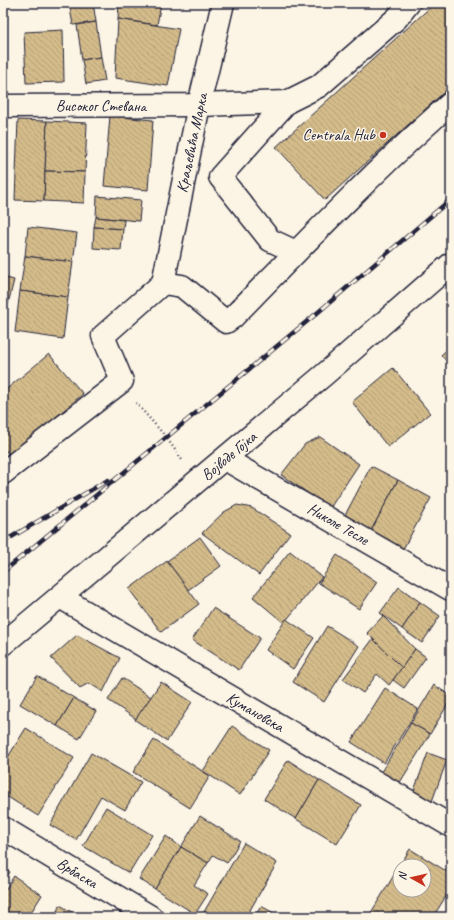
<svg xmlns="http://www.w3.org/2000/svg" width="454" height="920" viewBox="0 0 454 920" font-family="Caveat,sans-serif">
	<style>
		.building { fill: url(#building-back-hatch); stroke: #22223b; fill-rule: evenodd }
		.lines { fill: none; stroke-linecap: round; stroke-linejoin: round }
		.minor-casing { stroke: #22223b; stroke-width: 25 }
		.path { stroke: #22223b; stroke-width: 2.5; stroke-dasharray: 1 3; stroke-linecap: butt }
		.minor { stroke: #fcf5e5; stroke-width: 22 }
		.rail-casing { stroke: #22223b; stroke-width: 4.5 }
		.rail { stroke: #fcf5e5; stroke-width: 3; stroke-dasharray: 9; stroke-linecap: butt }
		.poi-dot { fill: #c8321e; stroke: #fcf5e5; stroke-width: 1.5 }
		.labels { text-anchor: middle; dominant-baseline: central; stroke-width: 3; stroke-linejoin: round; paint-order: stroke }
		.street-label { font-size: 16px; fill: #22223b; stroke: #fcf5e5 }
		.poi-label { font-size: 16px; fill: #22223b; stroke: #fcf5e5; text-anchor: end }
	</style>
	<defs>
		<pattern id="building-back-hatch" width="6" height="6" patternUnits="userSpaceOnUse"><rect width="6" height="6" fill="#d3bb8a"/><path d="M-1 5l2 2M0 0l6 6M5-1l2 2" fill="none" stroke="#b5a078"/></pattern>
	</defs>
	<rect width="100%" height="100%" fill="#fcf5e5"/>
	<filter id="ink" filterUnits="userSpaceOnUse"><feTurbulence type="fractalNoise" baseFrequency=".025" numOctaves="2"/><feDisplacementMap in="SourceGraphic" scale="8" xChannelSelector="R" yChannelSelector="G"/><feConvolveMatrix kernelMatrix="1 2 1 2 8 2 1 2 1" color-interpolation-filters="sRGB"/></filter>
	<g filter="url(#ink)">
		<!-- building -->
		<g class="building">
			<path d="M69 3H93L96 22 73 25Z"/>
			<path d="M119 3H161L157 25 118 19Z"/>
			<path d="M435 3H451V86L325 200 276 147Z"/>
			<path d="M118 19 179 29 168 86 115 78Z"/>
			<path d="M96 22 101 57 82 60 77 25Z"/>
			<path d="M63 30 64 82 26 83 24 32Z"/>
			<path d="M101 57 105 81 86 84 82 60Z"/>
			<path d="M110 116 153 120 148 190 104 186Z"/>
			<path d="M18 120 47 121 44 201 15 200Z"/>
			<path d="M47 121 87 123 85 172 45 171Z"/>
			<path d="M3 145H5L6 200H3Z"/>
			<path d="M45 171 85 172 84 203 44 201Z"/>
			<path d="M97 196 141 200 139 221 96 217Z"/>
			<path d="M96 217 124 220 123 229 94 227Z"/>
			<path d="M28 227 77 233 73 262 25 256Z"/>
			<path d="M94 227 123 229 121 250 93 248Z"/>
			<path d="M25 256 73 262 68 297 20 291Z"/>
			<path d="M3 277 14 280 7 308 3 307Z"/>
			<path d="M20 291 68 297 63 339 15 332Z"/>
			<path d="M451 346V366L441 355Z"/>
			<path d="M49 354 83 394 10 456 3 447V392Z"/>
			<path d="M393 368 430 413 388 447 352 402Z"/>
			<path d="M320 437 359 464 330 508 281 475 305 444Z"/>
			<path d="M371 466 398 480 371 531 344 517Z"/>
			<path d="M398 480 431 498 403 549 371 531Z"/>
			<path d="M237 505 252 508 290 533 259 575 202 533 224 512Z"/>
			<path d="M200 537 221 566 188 590 167 561Z"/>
			<path d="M290 551 322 577 284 623 253 597Z"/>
			<path d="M337 555 377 582 359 609 319 583Z"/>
			<path d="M167 561 199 604 161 632 129 589Z"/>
			<path d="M399 587 420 602 402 629 380 613Z"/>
			<path d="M420 602 440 616 422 643 402 629Z"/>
			<path d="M213 608 260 638 239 670 192 640Z"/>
			<path d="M383 616 415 649 402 668 367 633Z"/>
			<path d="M286 619 314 638 293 669 266 650Z"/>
			<path d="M327 626 359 646 324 702 293 682Z"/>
			<path d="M77 635 120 658 103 692 89 683 80 688 51 658Z"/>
			<path d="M373 639 402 668 389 685 377 674 363 693 343 679Z"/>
			<path d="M415 649 426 657 404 688 393 680Z"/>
			<path d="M37 676 74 698 57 726 20 704Z"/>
			<path d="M122 678 151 697 136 719 108 700Z"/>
			<path d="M161 682 192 702 167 741 135 720Z"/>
			<path d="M434 685 451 696V699L430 734 411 723Z"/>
			<path d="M385 688 418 709 384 763 351 742Z"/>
			<path d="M74 698 96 711 79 739 57 726Z"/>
			<path d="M411 723 430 734 399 784 381 772Z"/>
			<path d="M232 726 269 750 240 795 203 771Z"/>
			<path d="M26 728 74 758 38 816 3 794V765Z"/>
			<path d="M154 740 210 776 190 808 133 772Z"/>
			<path d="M91 753 141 782 125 810 101 796 76 840 50 825Z"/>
			<path d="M428 753 447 760 431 804 412 796Z"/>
			<path d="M288 760 319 780 296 819 264 799Z"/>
			<path d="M319 780 361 805 337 844 296 819Z"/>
			<path d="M106 807 152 835 129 873 83 846Z"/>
			<path d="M200 816 240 841 227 863 213 855 208 863 181 847Z"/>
			<path d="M166 836 181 847 155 889 139 879Z"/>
			<path d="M244 843 277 863 246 917H201Z"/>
			<path d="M181 847 208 863 194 885 208 894 195 914 155 889Z"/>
			<path d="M410 849 451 874V888L433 917H370L369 916ZM400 866H424V890H400Z"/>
			<path d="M3 867 10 872 3 882Z"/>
			<path d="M14 876 42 895 28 917H3V893Z"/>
			<path d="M60 905 80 917H54Z"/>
			<path d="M261 906 281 917H255Z"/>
		</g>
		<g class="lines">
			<defs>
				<g id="minor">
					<path d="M287 102 220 177 270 240 296 252"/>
					<path d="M3 106 199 105 287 102 319 86 397 18 409 3"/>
					<path d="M163 283 182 286 226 322 233 317C304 244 375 170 451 103"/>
					<path d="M163 283 199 105 223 3"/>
					<path d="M225 459 450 589"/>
					<path d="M3 473 122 381 103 336 163 283"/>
					<path d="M60 597 451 826"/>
					<path d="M3 644 325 374 451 264"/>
					<path d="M3 828 151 917"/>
				</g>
			</defs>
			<!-- minor casing -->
			<use href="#minor" class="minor-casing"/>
			<!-- path -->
			<path class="path" d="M136 403 166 437 182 460"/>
			<!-- minor -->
			<use href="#minor" class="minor"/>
			<defs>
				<g id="rail">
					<path d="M3 542 108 480"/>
					<path d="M3 572 316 314 451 199"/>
				</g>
			</defs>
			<!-- rail casing -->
			<use href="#rail" class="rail-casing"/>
			<!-- rail -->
			<use href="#rail" class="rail"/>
		</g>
	</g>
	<!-- markers -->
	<circle class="poi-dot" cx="383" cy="135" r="4"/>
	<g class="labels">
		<!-- street labels -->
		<g class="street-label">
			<text x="101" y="106">Високог Стевана</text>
			<text transform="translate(192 143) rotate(-78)">Краљевића Марка</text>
			<text transform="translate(229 456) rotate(-40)">Војводе Гојка</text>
			<text transform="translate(338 524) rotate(30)">Николе Тесле</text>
			<text transform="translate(255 712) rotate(30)">Кумановска</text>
			<text transform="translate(77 873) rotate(31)">Врбаска</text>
		</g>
		<!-- poi labels -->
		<g class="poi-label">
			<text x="375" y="135">Centrala Hub</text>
		</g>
	</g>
	<!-- margin -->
	<rect width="454" height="920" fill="none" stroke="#fcf5e5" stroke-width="16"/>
	<rect x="8" y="8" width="438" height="904" fill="none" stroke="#22223b" stroke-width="1.5" filter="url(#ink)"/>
	<!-- north arrow -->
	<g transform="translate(412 878) rotate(278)"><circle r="19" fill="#fcf5e5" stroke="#a5a1a1"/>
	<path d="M0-3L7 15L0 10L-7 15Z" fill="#c8321e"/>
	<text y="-6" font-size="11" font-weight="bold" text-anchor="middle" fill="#22223b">N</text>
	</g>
</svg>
